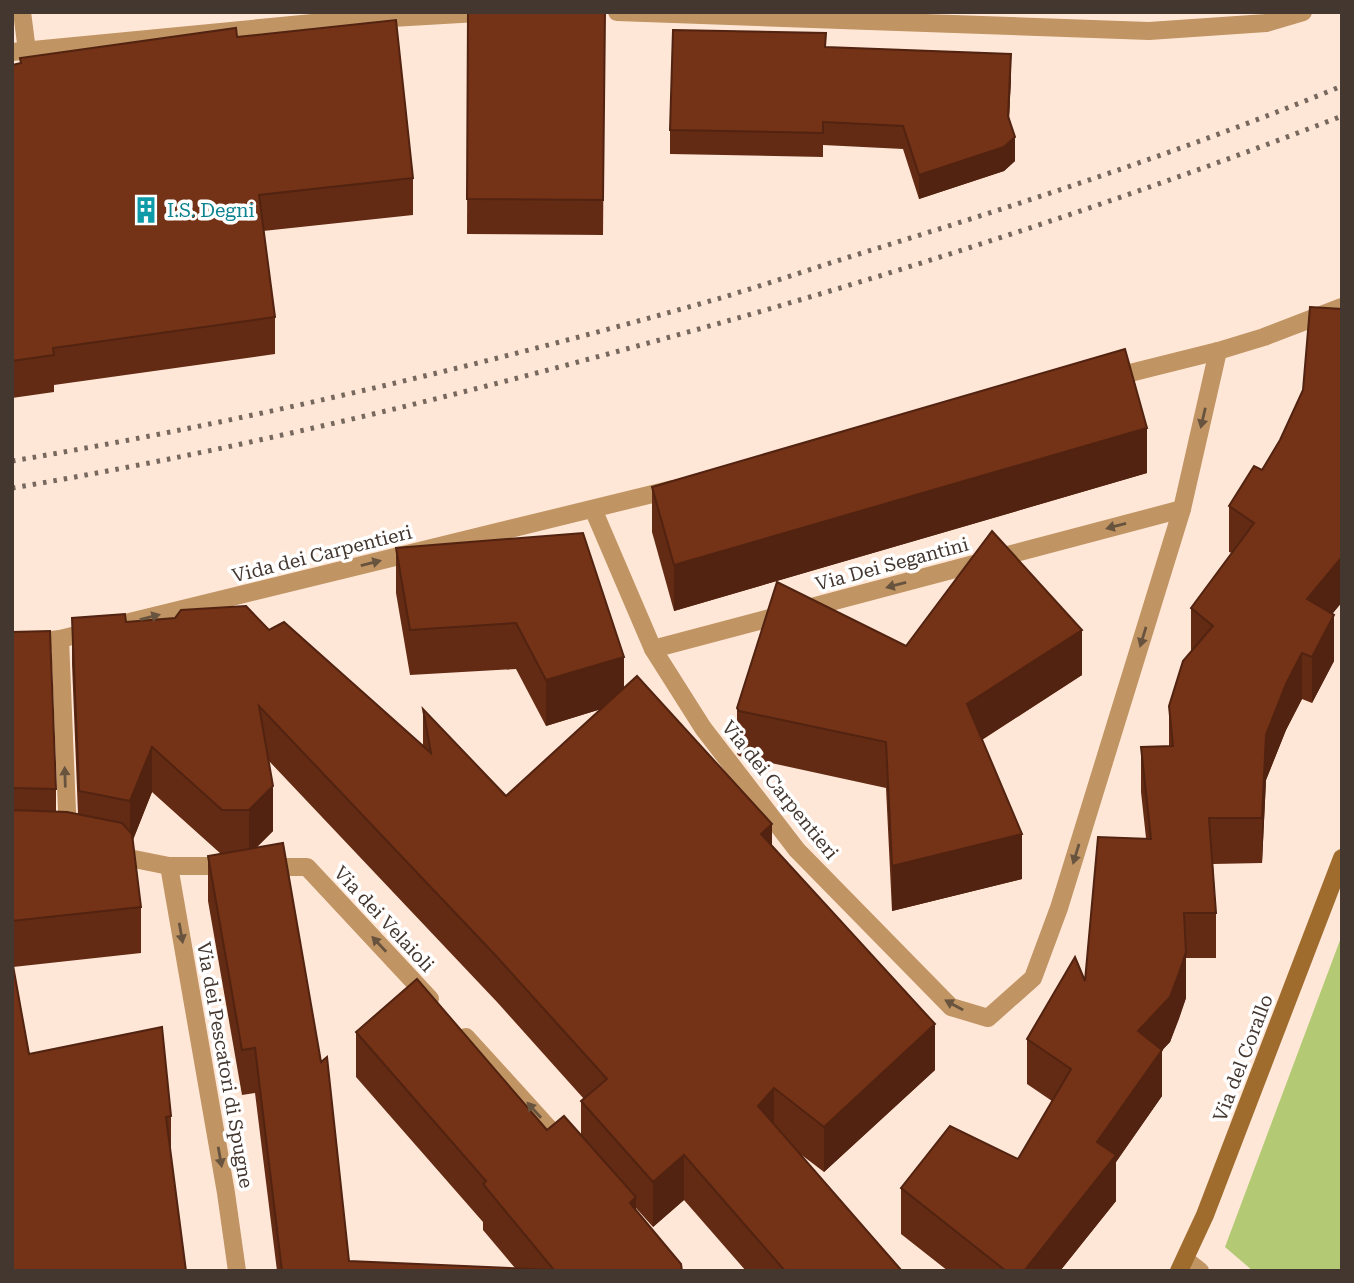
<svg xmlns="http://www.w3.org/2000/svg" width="1354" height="1283" viewBox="0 0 1354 1283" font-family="'Roboto Serif',serif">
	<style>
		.green { fill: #b3c973 }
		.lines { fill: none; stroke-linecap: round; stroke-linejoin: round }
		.lane { stroke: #c09463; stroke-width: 18 }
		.street { stroke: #c09463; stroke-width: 18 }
		.secondary { stroke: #9f6c2d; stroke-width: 18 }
		.rail { stroke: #77685e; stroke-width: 5; stroke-dasharray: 3.5 7; stroke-linecap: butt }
		.wall { fill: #642b14; fill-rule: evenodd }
		.shaded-wall { fill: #512310 }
		.building { fill: #743217; stroke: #512310; stroke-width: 2 }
		.oneway { fill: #68533f }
		.labels { text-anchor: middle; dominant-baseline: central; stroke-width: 7; stroke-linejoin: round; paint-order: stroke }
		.culture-label { font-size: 19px; fill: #0d838f; stroke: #fff; text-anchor: start }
		.street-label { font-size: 19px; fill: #433730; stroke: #fff }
	</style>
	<rect width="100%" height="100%" fill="#ffe7d8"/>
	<!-- green -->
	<path class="green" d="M1342 935V1271H1253L1225 1247Z"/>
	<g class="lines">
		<!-- lane -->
		<g class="lane">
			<path d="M22 12 27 51"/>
			<path d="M60 639 68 835"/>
		</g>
		<!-- street -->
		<g class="street">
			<path d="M617 12 1149 31 1266 23 1303 12"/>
			<path d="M12 52 323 22 495 12"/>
			<path d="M1110 378 1218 351 1264 337 1342 307"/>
			<path d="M593 509 653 649 703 728 797 850 951 1007 988 1018 1033 978 1059 908 1182 509 1218 351"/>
			<path d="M12 645 60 639 673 489"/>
			<path d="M653 649 1182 509"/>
			<path d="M114 855 169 866H232"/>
			<path d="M169 866 226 1193 237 1271"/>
			<path d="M263 867H307L430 999"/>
			<path d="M466 1037 565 1146"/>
			<path d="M1186 1260 1200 1271"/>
		</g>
		<!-- secondary -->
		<path class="secondary" d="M1179 1271 1205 1215 1342 858"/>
		<!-- rail -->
		<g class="rail">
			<path d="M12 461C249 421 485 365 717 299 761 286 805 271 849 257 1015 206 1181 152 1342 86"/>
			<path d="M12 488C215 454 417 406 615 352 861 286 1104 208 1342 116"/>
		</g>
	</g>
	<!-- wall -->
	<g class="wall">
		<path d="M468 12H605L603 235 467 234Z"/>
		<path d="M237 37 413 178V215L263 231 275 317V354L54 385V392L12 398V65L20 63V58Z"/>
		<path d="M826 47 1011 77 1009 119 1015 161 1004 171 919 199 903 149 823 145V157L670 154V130Z"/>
		<path d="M1342 309V602L1332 614 1334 661 1312 703 1302 699 1286 730 1266 780 1262 863 1213 864 1216 913V958H1186V998L1170 1042 1162 1050V1096L1116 1162V1201L1060 1271H948L901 1234V1188L1018 1159 1052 1101 1027 1084V1039L1085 981 1146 838 1141 792V747L1169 746V706L1191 651V608L1232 553 1229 552V506L1262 470 1280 440Z"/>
		<path d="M1147 473 674 611 652 532V487Z"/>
		<path d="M396 548 624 689 772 846 935 1070 824 1172 799 1153 902 1271H746L684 1200 653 1227 636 1208V1210L682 1271H277L255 1093 242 1095 208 901V856L221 854 152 792 133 840 141 907V953L13 967 29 1054 171 1116V1152L12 1271V632L56 789V812L78 814 72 664V618L269 630 423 746V709L506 796 601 709 546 726 516 669 410 675 396 593ZM269 761 497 1002 584 1099 581 1101V1135L547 1130 356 1032V1077L483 1222V1230L515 1268 349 1261 257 847 273 831Z"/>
		<path d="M906 646 1082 675 982 740 1022 879 892 911 886 788 739 756 737 754V708Z"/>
	</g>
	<!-- shaded-wall -->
	<g class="shaded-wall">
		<path d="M1011 54V77L1008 139V116Z"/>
		<path d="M1015 137V161L1004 171 919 199V175Z"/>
		<path d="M1147 428V473L674 611V565Z"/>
		<path d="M1342 557V602L1307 645V599Z"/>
		<path d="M1334 615V661L1312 703V657Z"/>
		<path d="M1082 630V675L967 749V704Z"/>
		<path d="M1302 653V699L1286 730 1266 780 1262 863V818L1266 735 1286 684Z"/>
		<path d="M624 657V702L546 726V680Z"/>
		<path d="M152 747V792L130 847V801Z"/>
		<path d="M273 786V831L249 855V810Z"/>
		<path d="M772 824V870L761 834Z"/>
		<path d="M1022 834V879L892 911V866Z"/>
		<path d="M1186 952V998L1179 1019 1170 1042 1138 1076V1031Z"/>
		<path d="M935 1024V1070L824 1172V1127Z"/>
		<path d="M1162 1050V1096L1116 1162V1201L1060 1271H1024L1097 1142Z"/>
		<path d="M774 1088V1134L758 1106Z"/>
		<path d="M684 1155V1200L653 1227V1182Z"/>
		<path d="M636 1197V1242L630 1203Z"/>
	</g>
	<!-- building -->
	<g class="building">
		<path d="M468 12H605L603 200 467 199Z"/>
		<path d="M396 20 413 178 259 195 275 317 53 348 54 355 12 361V65L21 63 20 58 236 28 237 37Z"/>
		<path d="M673 30 826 33 825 47 1011 54 1008 116 1015 137 1004 147 919 175 903 126 823 122V133L670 130Z"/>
		<path d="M1310 307 1342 309V557L1307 599 1334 615 1312 657 1302 653 1286 684 1266 735 1262 818H1209L1216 913H1184L1186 952 1179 973 1170 997 1138 1031 1162 1050 1097 1142 1116 1155 1024 1271H1006L901 1188 950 1126 1018 1159 1071 1069 1027 1039 1075 957 1085 981 1098 837 1151 839 1141 747 1173 746 1169 706 1183 661 1213 626 1191 608 1254 523 1229 506 1254 466 1262 470 1280 440 1303 390Z"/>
		<path d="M1125 349 1147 428 674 565 652 487Z"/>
		<path d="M992 531 1082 630 967 704 1022 834 892 866 886 742 739 711 737 708 777 582 906 646Z"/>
		<path d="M583 533 624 657 546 680 516 623 410 630 396 548Z"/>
		<path d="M246 606 269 630 284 622 431 753 423 709 506 796 637 676 772 824 761 834 935 1024 824 1127 774 1088 758 1106 902 1271H785L684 1155 653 1182 581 1101 607 1079 497 957 259 706 273 786 249 810H222L152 747 130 801 79 791 72 618 125 614 126 622 175 618 181 610Z"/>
		<path d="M50 631 56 789 12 788V632Z"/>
		<path d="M12 810 67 812 122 823 132 834 141 907 12 921Z"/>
		<path d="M283 843 321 1062 327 1057 349 1261 554 1270 483 1184 486 1181 356 1032 417 979 547 1130 564 1116 636 1197 630 1203 681 1264 682 1271H282L255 1048 242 1050 208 856Z"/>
		<path d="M12 960 29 1054 162 1027 171 1116 166 1117 186 1271H12Z"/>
	</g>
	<!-- one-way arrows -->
	<defs><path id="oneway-solid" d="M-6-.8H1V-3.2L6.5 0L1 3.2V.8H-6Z" transform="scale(1.75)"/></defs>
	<g class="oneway">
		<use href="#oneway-solid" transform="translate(1203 418) rotate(103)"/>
		<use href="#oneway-solid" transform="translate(1116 526) rotate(165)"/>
		<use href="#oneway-solid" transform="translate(371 563) rotate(-14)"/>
		<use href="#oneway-solid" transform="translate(896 585) rotate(165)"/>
		<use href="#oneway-solid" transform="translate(150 617) rotate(-14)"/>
		<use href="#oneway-solid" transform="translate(1143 637) rotate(107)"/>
		<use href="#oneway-solid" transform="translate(65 777) rotate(-92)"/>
		<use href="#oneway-solid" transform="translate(1076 854) rotate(107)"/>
		<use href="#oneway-solid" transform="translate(181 933) rotate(80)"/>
		<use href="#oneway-solid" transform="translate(379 944) rotate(-133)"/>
		<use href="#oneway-solid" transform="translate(954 1005) rotate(-151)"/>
		<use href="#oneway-solid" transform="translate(534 1110) rotate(-132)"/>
		<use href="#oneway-solid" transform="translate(220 1157) rotate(80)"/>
	</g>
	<!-- icons -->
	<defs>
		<symbol id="building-bare" viewBox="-9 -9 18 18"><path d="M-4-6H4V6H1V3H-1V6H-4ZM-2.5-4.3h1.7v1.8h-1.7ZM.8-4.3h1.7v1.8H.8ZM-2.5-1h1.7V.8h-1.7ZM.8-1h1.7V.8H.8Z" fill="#0f9aa8" stroke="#fff" stroke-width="2.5" paint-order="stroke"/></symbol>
	</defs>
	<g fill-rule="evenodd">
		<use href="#building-bare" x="127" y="191" width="38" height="38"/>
	</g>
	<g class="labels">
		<!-- culture labels -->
		<g class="culture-label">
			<text x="167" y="210">I.S. Degni</text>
		</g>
		<!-- street labels -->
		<g class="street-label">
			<text transform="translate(322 554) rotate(-14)">Vida dei Carpentieri</text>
			<text transform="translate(892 564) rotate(-15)">Via Dei Segantini</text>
			<text transform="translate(780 790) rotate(51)">Via dei Carpentieri</text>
			<text transform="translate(384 919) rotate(47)">Via dei Velaioli</text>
			<text transform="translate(1243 1058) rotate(-69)">Via del Corallo</text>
			<text transform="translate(225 1065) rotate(80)">Via dei Pescatori di Spugne</text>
		</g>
	</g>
	<!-- border -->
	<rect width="1354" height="1283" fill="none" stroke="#433730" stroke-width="28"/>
</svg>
